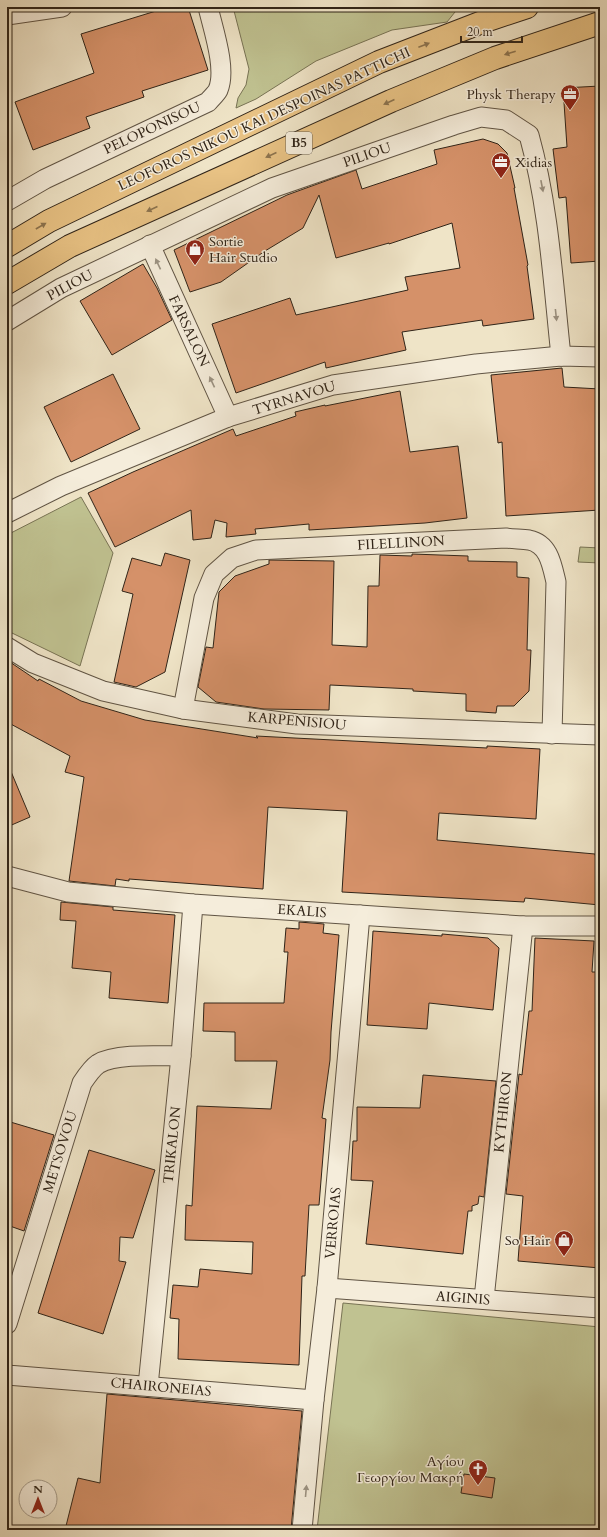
<svg xmlns="http://www.w3.org/2000/svg" width="607" height="1537" viewBox="0 0 607 1537" font-family="Cardo,serif">
	<style>
		.green { fill: #c0c291; stroke: #787354 }
		.building { fill: #d59169; stroke: #302418 }
		.lines { fill: none; stroke-linecap: round; stroke-linejoin: round }
		.street-casing { stroke: #605444; stroke-width: 21 }
		.primary-casing { stroke: #302418; stroke-width: 24 }
		.street { stroke: #f5eddb; stroke-width: 19 }
		.primary { stroke: #e8c284; stroke-width: 22 }
		.oneway { fill: #8c734e }
		.oneway2 { fill: #9c9383 }
		.labels { text-anchor: middle; dominant-baseline: central; stroke-width: 3; stroke-linejoin: round; paint-order: stroke }
		.shield { fill: #f5eddb; stroke: #6b6052; stroke-width: 1 }
		.shield-label { font-size: 13px; font-weight: bold; fill: #302418 }
		.poi-label { font-size: 14px; fill: #302418; stroke: #f5eddb; text-anchor: end }
		.street-label { font-size: 14px; fill: #302418; stroke: #f5eddb }
	</style>
	<rect width="100%" height="100%" fill="#efe4c7"/>
	<filter id="stains"><feTurbulence type="fractalNoise" baseFrequency=".005" numOctaves="4"/><feColorMatrix values="0 0 0 0 .2 0 0 0 0 .09 0 0 0 0 .02 0 0 0 .5 -.17"/></filter>
	<radialGradient id="worn" r=".72"><stop offset=".6" stop-color="#630" stop-opacity="0"/><stop offset="1" stop-color="#630" stop-opacity=".3"/></radialGradient>
	<!-- green -->
	<g class="green">
		<path d="M233 7H459L447 22 392 30 316 61 256 99 236 108 238 98 246 85 249 69Z"/>
		<path d="M81 497 113 553 80 666 12 633 7 628V535Z"/>
		<path d="M580 547 600 548V563L578 562Z"/>
		<path d="M343 1303 600 1327V1530H317Z"/>
	</g>
	<!-- building -->
	<g class="building">
		<path d="M169 7H188L208 70 142 91 144 97 86 117 90 128 33 150 15 102 94 73 81 34Z"/>
		<path d="M600 86V261L571 263 566 197 559 198 553 149 567 147 563 88Z"/>
		<path d="M483 139 498 144 507 153 515 188H514L528 265 527 266 534 319 483 326 482 320 402 332 406 350 326 368 325 362 236 393 212 324 290 298 296 315 408 290 405 277 460 268 452 223 389 244V243L336 258 319 195 303 228 265 251 221 282 190 292 174 250 287 195 356 170 362 189 437 164 434 150Z"/>
		<path d="M143 264 157 288 172 320 112 355 80 301Z"/>
		<path d="M562 368 564 387 600 389V510L506 516 502 442 498 443 491 375Z"/>
		<path d="M113 374 140 429 71 462 44 407Z"/>
		<path d="M400 391 410 452 458 446 467 518 425 523 309 530V524L255 529 256 534 226 537 227 523 215 520 211 538 193 540 191 510 115 547 88 493 133 472 233 429 236 436 296 416 295 412 325 405V406Z"/>
		<path d="M165 553 190 560 165 672 136 687 114 682 133 594 122 591 132 558 161 566Z"/>
		<path d="M412 554 468 556V561L517 562V577L529 578 527 650H531L529 691 514 706H497L496 713 466 711V694L413 691V689L330 685 329 710 264 709 216 702 198 687 206 647 213 648 219 592 235 576 269 564V560L334 561 332 645 367 647 368 586H379L380 555 412 556Z"/>
		<path d="M7 660 38 681 39 679 81 701 145 720 258 738 256 736 487 748V746L540 749 536 819 439 813 437 840 595 854 599 876H600V905L525 898 524 902 342 892 347 811 268 807 263 889 129 879V881L116 879 115 886 69 881 84 777 65 772 70 756 7 722Z"/>
		<path d="M7 762 30 817 7 827Z"/>
		<path d="M61 902 113 907V910L175 915 168 1003 109 998 111 972 72 968 76 921 60 920Z"/>
		<path d="M299 922 324 924 323 933 339 935 331 1032 330 1060 322 1118 326 1119 319 1205H309L305 1276H302L299 1365 178 1359 179 1319 170 1318 173 1285 198 1287 200 1269 252 1274 253 1242 185 1240 186 1205 192 1206 197 1106 271 1109 277 1061H235V1032L203 1031 204 1003H284L288 952H284L286 928 299 929Z"/>
		<path d="M373 931 442 936V934L488 938 499 948 493 1010 429 1003 427 1029 367 1025Z"/>
		<path d="M535 938 594 941 592 972H600V1268L518 1261 523 1196 506 1194 519 1074 522 1075 529 1011H532Z"/>
		<path d="M423 1075 496 1081 484 1197 479 1196 478 1204 472 1206V1211H468L463 1254 366 1244 373 1181 351 1180 353 1141H357V1107L420 1108Z"/>
		<path d="M7 1121 54 1135 24 1231 7 1225Z"/>
		<path d="M89 1150 155 1170 133 1238 120 1237 119 1261 126 1262 103 1334 38 1313Z"/>
		<path d="M107 1394 302 1411 291 1530H65L78 1478 100 1483Z"/>
		<path d="M464 1474 495 1478 492 1498 461 1493Z"/>
	</g>
	<g class="lines">
		<defs>
			<g id="street">
				<path d="M7 15 62 7"/>
				<path d="M7 201 45 179 208 102C211 98 216 94 218 90 227 69 213 29 208 7"/>
				<path d="M150 245 228 417"/>
				<path d="M7 321 61 288 272 188 454 125 481 117 506 120 529 135C549 207 553 282 561 356"/>
				<path d="M7 513 61 486 228 417 333 385 476 364 561 356 600 357"/>
				<path d="M7 647 33 663 103 691 183 709 297 724 600 735"/>
				<path d="M183 709 204 598 214 574 232 558 256 550 506 538C514 539 522 539 529 540 549 544 552 565 556 582L552 734"/>
				<path d="M7 876 68 892 193 904 523 926H600"/>
				<path d="M327 1288 600 1308"/>
				<path d="M484 1299 523 926"/>
				<path d="M7 1324 82 1083C86 1077 92 1068 98 1064 116 1053 159 1056 181 1056"/>
				<path d="M7 1375 314 1400"/>
				<path d="M148 1386 181 1056 193 904"/>
				<path d="M302 1530 314 1400 327 1288 360 915"/>
			</g>
			<g id="primary">
				<path d="M7 246 49 221 379 62 485 21 527 7"/>
				<path d="M7 283 70 246 391 101 495 58 600 23"/>
			</g>
		</defs>
		<!-- street casing -->
		<use href="#street" class="street-casing"/>
		<!-- primary casing -->
		<use href="#primary" class="primary-casing"/>
		<!-- street -->
		<use href="#street" class="street"/>
		<!-- primary -->
		<use href="#primary" class="primary"/>
	</g>
	<!-- one-way arrows -->
	<defs><path id="oneway-solid" d="M-6-.8H1V-3.2L6.5 0L1 3.2V.8H-6Z"/></defs>
	<g class="oneway">
		<use href="#oneway-solid" transform="translate(424 45) rotate(-21)"/>
		<use href="#oneway-solid" transform="translate(510 53) rotate(162)"/>
		<use href="#oneway-solid" transform="translate(389 102) rotate(156)"/>
		<use href="#oneway-solid" transform="translate(271 155) rotate(156)"/>
		<use href="#oneway-solid" transform="translate(152 209) rotate(156)"/>
		<use href="#oneway-solid" transform="translate(41 226) rotate(-30)"/>
	</g>
	<g class="oneway2">
		<use href="#oneway-solid" transform="translate(542 186) rotate(79)"/>
		<use href="#oneway-solid" transform="translate(158 264) rotate(-115)"/>
		<use href="#oneway-solid" transform="translate(556 315) rotate(84)"/>
		<use href="#oneway-solid" transform="translate(212 382) rotate(-115)"/>
		<use href="#oneway-solid" transform="translate(306 1491) rotate(-85)"/>
	</g>
	<!-- icons -->
	<defs>
		<symbol id="office-pin" viewBox="-11 -11 22 30"><path d="M0 17L-7.5 6A9.5 9.5 0 1 1 7.5 6Z" fill="#8f2418" stroke="#f5eddb"/><path d="M-6-3h4V-5.5h4V-3h4V5H-6ZM-1-4.5V-3h2v-1.5ZM-6 0V1H6V0Z" fill="#fff"/></symbol>
		<symbol id="shop-pin" viewBox="-11 -11 22 30"><path d="M0 17L-7.5 6A9.5 9.5 0 1 1 7.5 6Z" fill="#8f2418" stroke="#f5eddb"/><path d="M-5-2.5h2.3a2.7 3.5 0 0 1 5.4 0H5L5.5 6h-11ZM-1.5-2.5h3a1.5 2.3 0 0 0-3 0Z" fill="#fff"/></symbol>
		<symbol id="church-pin" viewBox="-11 -11 22 30"><path d="M0 17L-7.5 6A9.5 9.5 0 1 1 7.5 6Z" fill="#8f2418" stroke="#f5eddb"/><path d="M-1.2-6h2.4v3.5h3.3v2.4h-3.3V6h-2.4V-.1h-3.3v-2.4h3.3Z" fill="#fff"/></symbol>
	</defs>
	<g fill-rule="evenodd">
		<use href="#office-pin" x="559" y="83" width="22" height="30"/>
		<use href="#office-pin" x="490" y="151" width="22" height="30"/>
		<use href="#shop-pin" x="184" y="238" width="22" height="30"/>
		<use href="#shop-pin" x="553" y="1229" width="22" height="30"/>
		<use href="#church-pin" x="467" y="1458" width="22" height="30"/>
	</g>
	<g class="labels">
		<!-- shield labels -->
		<rect class="shield" x="286" y="132" width="26" height="22" rx="3"/>
		<g class="shield-label">
			<text x="299" y="143">B5</text>
		</g>
		<!-- poi labels -->
		<g class="poi-label">
			<text x="556" y="94">Physk Therapy</text>
			<text x="515" y="162" text-anchor="start">Xidias</text>
			<text x="209" y="241" text-anchor="start">Sortie<tspan x="209" dy="16">Hair Studio</tspan></text>
			<text x="550" y="1240">So Hair</text>
			<text x="464" y="1461">Αγίου<tspan x="464" dy="16">Γεωργίου Μακρή</tspan></text>
		</g>
		<!-- street labels -->
		<g class="street-label">
			<text transform="translate(264 119) rotate(-25)">LEOFOROS NIKOU KAI DESPOINAS PATTICHI</text>
			<text transform="translate(152 128) rotate(-25)">PELOPONISOU</text>
			<text transform="translate(367 155) rotate(-19)">PILIOU</text>
			<text transform="translate(70 285) rotate(-28)">PILIOU</text>
			<text transform="translate(189 331) rotate(65)">FARSALON</text>
			<text transform="translate(294 398) rotate(-17)">TYRNAVOU</text>
			<text transform="translate(401 543) rotate(-3)">FILELLINON</text>
			<text transform="translate(297 721) rotate(5)">KARPENISIOU</text>
			<text transform="translate(302 911) rotate(4)">EKALIS</text>
			<text transform="translate(503 1112) rotate(-84)">KYTHIRON</text>
			<text transform="translate(172 1145) rotate(-84)">TRIKALON</text>
			<text transform="translate(60 1152) rotate(-73)">METSOVOU</text>
			<text transform="translate(333 1223) rotate(-85)">VERROIAS</text>
			<text transform="translate(463 1298) rotate(4)">AIGINIS</text>
			<text transform="translate(161 1387) rotate(5)">CHAIRONEIAS</text>
		</g>
	</g>
	<!-- margin -->
	<rect width="607" height="1537" fill="none" stroke="#efe4c7" stroke-width="24"/>
	<rect x="8" y="8" width="591" height="1521" fill="none" stroke="#302418" stroke-width="2"/>
	<rect x="12" y="12" width="583" height="1513" fill="none" stroke="#302418"/>
	<!-- north arrow -->
	<g transform="translate(38 1499)"><circle r="19" fill="#f5eddb" stroke="#a69d8d"/>
	<path d="M0-3L7 15L0 10L-7 15Z" fill="#8f2418"/>
	<text y="-6" font-size="11" font-weight="bold" text-anchor="middle" fill="#302418">N</text>
	</g>
	<!-- scale -->
	<path d="M461 36v6h61v-6" fill="none" stroke="#302418" stroke-width="2"/>
	<text x="467" y="36" font-size="12" fill="#302418" stroke="#f5eddb" stroke-width="3" paint-order="stroke">20 m</text>
	<rect width="100%" height="100%" filter="url(#stains)"/>
	<rect width="100%" height="100%" fill="url(#worn)"/>
</svg>
